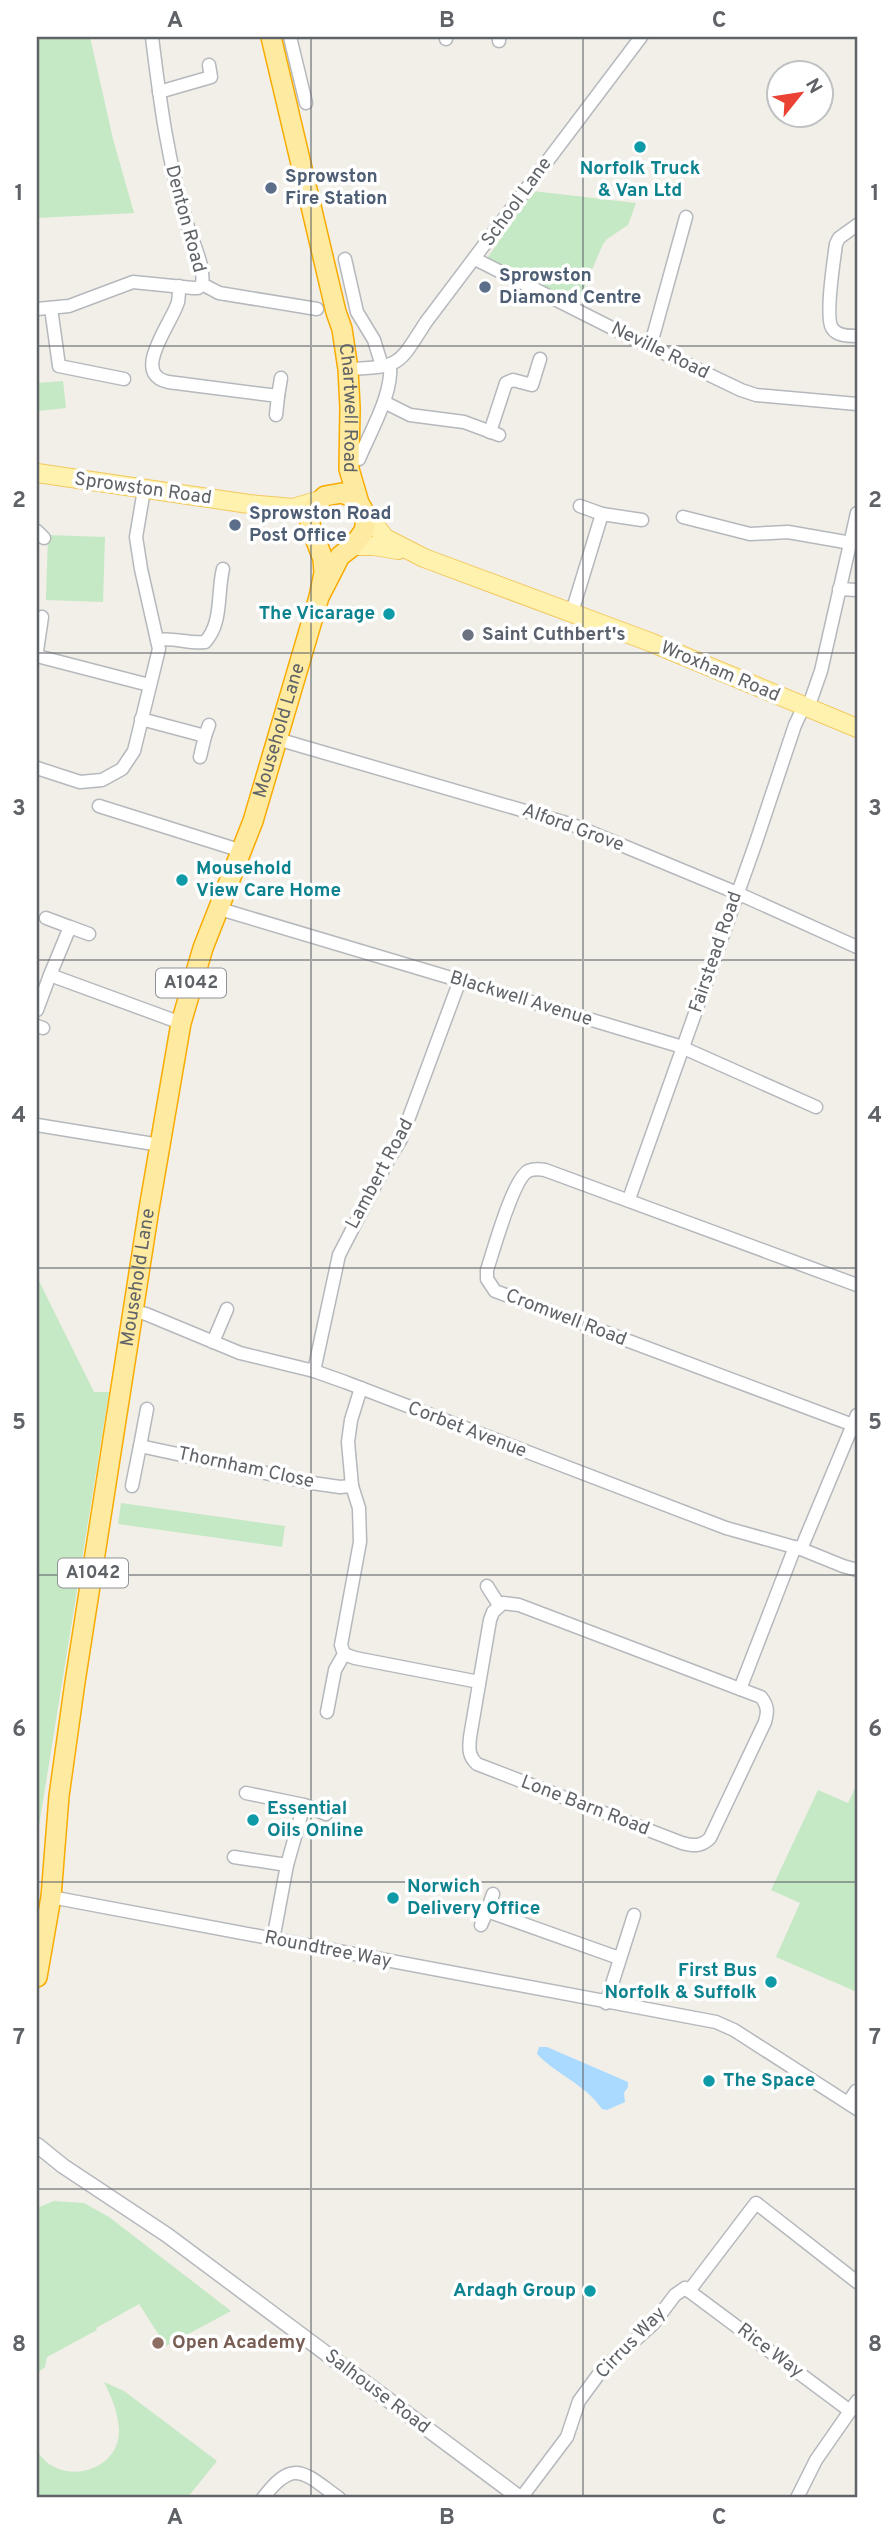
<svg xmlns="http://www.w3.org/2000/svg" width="894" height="2535" viewBox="0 0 894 2535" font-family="Overpass,sans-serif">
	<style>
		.green { fill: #c5e8c5 }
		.water { fill: #aadaff }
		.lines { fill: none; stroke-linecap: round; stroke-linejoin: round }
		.minor-casing { stroke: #b5b8bc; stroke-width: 15 }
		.tertiary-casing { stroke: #b5b8bc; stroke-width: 17 }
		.primary-casing { stroke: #f2c960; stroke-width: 20 }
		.trunk-casing { stroke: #f9ab00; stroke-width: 22 }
		.minor { stroke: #fff; stroke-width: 12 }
		.tertiary { stroke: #fff; stroke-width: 14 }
		.primary { stroke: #fff2af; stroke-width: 18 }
		.trunk { stroke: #feeaa1; stroke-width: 19 }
		.grid { fill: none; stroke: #5f6368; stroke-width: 2; stroke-opacity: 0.55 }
		.culture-dot { fill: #0f9aa8; stroke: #fff; stroke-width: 2.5 }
		.service-dot { fill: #5c6f8a; stroke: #fff; stroke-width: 2.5 }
		.worship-dot { fill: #6b7280; stroke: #fff; stroke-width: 2.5 }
		.education-dot { fill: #8d6e63; stroke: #fff; stroke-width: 2.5 }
		.labels { text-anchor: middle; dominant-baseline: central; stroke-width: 7; stroke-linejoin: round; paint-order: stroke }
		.shield { fill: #fff; stroke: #8f9295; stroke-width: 2 }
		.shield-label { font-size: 18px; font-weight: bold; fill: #5f6368 }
		.culture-label { font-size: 19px; font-weight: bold; fill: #0d838f; stroke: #fff; text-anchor: start }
		.service-label { font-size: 19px; font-weight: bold; fill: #4e5e75; stroke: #fff; text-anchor: start }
		.street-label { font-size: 19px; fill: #5f6368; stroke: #fff }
		.worship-label { font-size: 19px; font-weight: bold; fill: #5b616d; stroke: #fff; text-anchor: start }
		.education-label { font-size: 19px; font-weight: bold; fill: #785e54; stroke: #fff; text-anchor: start }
		.neatline { fill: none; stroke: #5f6368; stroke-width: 2.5 }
		.grid-label { font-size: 23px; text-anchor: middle; font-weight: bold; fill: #5f6368 }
	</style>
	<rect width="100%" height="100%" fill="#f1efe8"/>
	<!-- green -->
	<g class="green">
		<path d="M51 37H90L113 139 134 213 37 218V39Z"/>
		<path d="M533 191 636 203 628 225 607 239 603 244 576 307 484 263Z"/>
		<path d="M63 381 66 408 37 411V383Z"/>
		<path d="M48 535 105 537 103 602 46 600Z"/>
		<path d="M37 1277 94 1392H109L37 1838Z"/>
		<path d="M121 1503 285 1526 282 1547 118 1524Z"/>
		<path d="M857 1784V1992L776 1957 800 1903 771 1890 818 1790 848 1803Z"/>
		<path d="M54 2201 84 2203 109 2217 231 2311 166 2346 139 2304 96 2328 97 2330 47 2357 45 2367 37 2373V2208Z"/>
		<path d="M104 2382 124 2391 217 2461 187 2498H37V2451C61 2489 121 2471 119 2429 118 2412 111 2396 104 2382Z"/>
	</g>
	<!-- water -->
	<path class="water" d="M539 2047H547L628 2082V2087L624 2093 625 2102 607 2110 602 2109C585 2084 557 2075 537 2054Z"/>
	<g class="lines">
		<defs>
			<g id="minor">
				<path d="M152 37C160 102 168 164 188 227 193 244 205 266 202 284L219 293 317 309"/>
				<path d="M290 37 306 103"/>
				<path d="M446 37V39"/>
				<path d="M499 37V41"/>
				<path d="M159 92 211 77 209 65"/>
				<path d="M857 225 839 238 836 244C834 259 825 317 832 328 837 336 848 336 857 336"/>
				<path d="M345 259 357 312 374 340 382 366"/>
				<path d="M475 259 624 334 741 390 756 395 857 404"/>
				<path d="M179 286C179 291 179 297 178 302 172 323 130 374 168 382L278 396 276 415"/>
				<path d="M51 308 59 366 124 379"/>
				<path d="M37 309 69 306 133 282 193 288H198L202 284"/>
				<path d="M648 346 654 333 686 217"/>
				<path d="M348 369C402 367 398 365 426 322L641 37"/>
				<path d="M278 396 281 378"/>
				<path d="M384 402 410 415 464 422 499 435"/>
				<path d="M490 432 506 383 513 380 532 385 540 359"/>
				<path d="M359 459C370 432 393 394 390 365"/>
				<path d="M580 506 602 514"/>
				<path d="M683 517 750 534 788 532 851 543"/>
				<path d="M37 531 44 538"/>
				<path d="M839 589 857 590"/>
				<path d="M572 612 602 514 642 520"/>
				<path d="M157 640C174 637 189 644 205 642 223 623 217 592 223 569"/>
				<path d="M37 651 42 617"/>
				<path d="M37 656 149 685"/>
				<path d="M808 708 821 671 857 513"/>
				<path d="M141 719 205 736 209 725"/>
				<path d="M277 739 573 825 737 893 857 947"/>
				<path d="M200 757 205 736"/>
				<path d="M37 768 80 782 102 780 122 769 134 751 159 649 141 569 136 537 144 490"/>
				<path d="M99 806 242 851"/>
				<path d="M220 909 679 1046 816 1107"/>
				<path d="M46 918 70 927 50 975 181 1023"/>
				<path d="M70 927 89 934"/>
				<path d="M37 1010 50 975"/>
				<path d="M37 1026 43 1028"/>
				<path d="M37 1125 160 1145"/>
				<path d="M629 1199 756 842 795 725 804 706"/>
				<path d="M134 1311 146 1314 240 1353 314 1371 345 1382 726 1528 801 1549 843 1566 857 1570"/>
				<path d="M213 1342 227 1309"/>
				<path d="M314 1371 339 1255 387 1162 401 1139 460 980"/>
				<path d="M147 1409 140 1446 312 1483 340 1487 352 1486"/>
				<path d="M853 1425 495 1291 487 1279V1270C493 1252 513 1179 528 1171 533 1169 539 1169 545 1170L857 1285"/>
				<path d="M132 1486 140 1446"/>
				<path d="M801 1549 857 1415"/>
				<path d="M487 1586 499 1605"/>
				<path d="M503 1603 519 1605 761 1697C768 1706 768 1712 765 1722L710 1838C701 1847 693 1846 682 1843L477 1764C468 1756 469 1748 470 1737L490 1620 493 1612Z"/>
				<path d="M344 1654 355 1658 479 1682"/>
				<path d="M740 1689 795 1547"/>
				<path d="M327 1712 335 1670 344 1654 341 1645 360 1542 359 1508 352 1486 348 1442 351 1420 361 1388"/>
				<path d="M246 1793 304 1805 326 1814"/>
				<path d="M234 1857 287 1865"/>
				<path d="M493 1894 487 1911 619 1958"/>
				<path d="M51 1897 716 2022 734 2030 857 2109"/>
				<path d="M481 1925 487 1911"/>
				<path d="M273 1940 287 1865 304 1805"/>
				<path d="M606 2003 634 1915"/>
				<path d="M848 2103 856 2091"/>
				<path d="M689 2291 756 2203 857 2282"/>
				<path d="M689 2291 850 2411"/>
				<path d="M263 2498C294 2457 304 2473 339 2498"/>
				<path d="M521 2498 567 2437 579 2401 601 2371 653 2324 675 2295 685 2288 689 2291"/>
				<path d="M797 2498 816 2460 857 2401"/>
			</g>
			<path id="tertiary" d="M37 2145 63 2166 167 2235 520 2498"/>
			<g id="primary">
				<path d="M37 473 249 504 293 508 320 500"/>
				<path d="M362 508 385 538 424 558 650 642 857 728"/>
				<path d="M353 546H374L398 550"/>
			</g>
			<g id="trunk">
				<path id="s1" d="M271 37 336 312 342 329 348 369 350 408 349 469 359 503"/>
				<path id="s2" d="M37 1977 51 1897 59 1796 75 1682 149 1209 181 1023 203 948 253 821 319 597 340 556 353 546 364 531 366 520 362 508 354 498 342 493 325 496 314 507 310 516V525L323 559 324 573 319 597"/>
			</g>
		</defs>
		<!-- minor casing -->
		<use href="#minor" class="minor-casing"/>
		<!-- tertiary casing -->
		<use href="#tertiary" class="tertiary-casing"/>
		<!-- primary casing -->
		<use href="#primary" class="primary-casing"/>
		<!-- trunk casing -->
		<use href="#trunk" class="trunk-casing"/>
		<!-- minor -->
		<use href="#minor" class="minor"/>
		<!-- tertiary -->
		<use href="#tertiary" class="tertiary"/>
		<!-- primary -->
		<use href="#primary" class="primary"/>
		<!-- trunk -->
		<use href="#trunk" class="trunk"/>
	</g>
	<!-- grid -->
	<path class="grid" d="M311 37V2498M583 37V2498M37 346H857M37 653H857M37 960H857M37 1268H857M37 1575H857M37 1882H857M37 2189H857"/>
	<!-- markers -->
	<g class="culture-dot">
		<circle cx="640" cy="147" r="7"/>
		<circle cx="389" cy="614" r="7"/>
		<circle cx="182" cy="880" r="7"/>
		<circle cx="253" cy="1820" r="7"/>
		<circle cx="393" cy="1898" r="7"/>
		<circle cx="771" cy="1982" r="7"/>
		<circle cx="709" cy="2081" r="7"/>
		<circle cx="590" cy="2291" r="7"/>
	</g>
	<g class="service-dot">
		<circle cx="271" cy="188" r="7"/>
		<circle cx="485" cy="287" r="7"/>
		<circle cx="235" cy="525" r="7"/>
	</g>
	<circle class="worship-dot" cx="468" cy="635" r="7"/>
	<circle class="education-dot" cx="158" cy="2343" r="7"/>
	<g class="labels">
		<!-- shield labels -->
		<g class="shield">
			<rect x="156" y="968.5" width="70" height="29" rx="5"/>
			<rect x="58" y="1558.5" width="70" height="29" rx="5"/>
		</g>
		<g class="shield-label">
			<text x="191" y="983">A1042</text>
			<text x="93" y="1573">A1042</text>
		</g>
		<!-- culture labels -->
		<g class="culture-label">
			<text x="640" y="169" text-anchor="middle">Norfolk Truck<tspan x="640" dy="22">&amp; Van Ltd</tspan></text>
			<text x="375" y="614" text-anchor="end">The Vicarage</text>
			<text x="196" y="869">Mousehold<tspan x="196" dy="22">View Care Home</tspan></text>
			<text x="267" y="1809">Essential<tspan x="267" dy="22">Oils Online</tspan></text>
			<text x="407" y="1887">Norwich<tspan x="407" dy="22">Delivery Office</tspan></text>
			<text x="757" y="1971" text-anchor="end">First Bus<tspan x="757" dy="22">Norfolk &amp; Suffolk</tspan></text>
			<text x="723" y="2081">The Space</text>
			<text x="576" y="2291" text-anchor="end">Ardagh Group</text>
		</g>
		<!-- service labels -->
		<g class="service-label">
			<text x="285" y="177">Sprowston<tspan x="285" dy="22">Fire Station</tspan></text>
			<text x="499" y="276">Sprowston<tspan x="499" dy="22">Diamond Centre</tspan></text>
			<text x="249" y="514">Sprowston Road<tspan x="249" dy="22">Post Office</tspan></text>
		</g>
		<!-- street labels -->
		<g class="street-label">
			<text transform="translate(517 202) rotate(-54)">School Lane</text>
			<text transform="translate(185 219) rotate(75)">Denton Road</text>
			<text transform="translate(660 351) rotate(26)">Neville Road</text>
			<text stroke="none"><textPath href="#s1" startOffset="380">Chartwell Road</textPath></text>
			<text transform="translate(143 489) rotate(8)">Sprowston Road</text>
			<text transform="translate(720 672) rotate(23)">Wroxham Road</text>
			<text stroke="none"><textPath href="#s2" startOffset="1274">Mousehold Lane</textPath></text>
			<text transform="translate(573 828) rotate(20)">Alford Grove</text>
			<text transform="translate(716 952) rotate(-71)">Fairstead Road</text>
			<text transform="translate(521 999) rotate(17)">Blackwell Avenue</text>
			<text transform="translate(380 1174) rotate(-62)">Lambert Road</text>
			<text stroke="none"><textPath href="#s2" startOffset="707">Mousehold Lane</textPath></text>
			<text transform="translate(566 1318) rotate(21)">Cromwell Road</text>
			<text transform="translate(467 1430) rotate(21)">Corbet Avenue</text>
			<text transform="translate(246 1468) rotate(12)">Thornham Close</text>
			<text transform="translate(585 1806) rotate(21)">Lone Barn Road</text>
			<text transform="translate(328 1950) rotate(11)">Roundtree Way</text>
			<text transform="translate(631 2343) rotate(-46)">Cirrus Way</text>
			<text transform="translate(770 2351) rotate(37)">Rice Way</text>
			<text transform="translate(377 2392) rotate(37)">Salhouse Road</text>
		</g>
		<!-- worship labels -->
		<g class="worship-label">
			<text x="482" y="635">Saint Cuthbert's</text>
		</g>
		<!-- education labels -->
		<g class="education-label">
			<text x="172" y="2343">Open Academy</text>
		</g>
	</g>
	<!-- border -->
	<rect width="894" height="2535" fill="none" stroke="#ffffff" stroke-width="77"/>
	<!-- north arrow -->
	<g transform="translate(800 94) rotate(60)"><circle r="33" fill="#ffffff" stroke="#bfc1c3" stroke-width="2"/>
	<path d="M0-5L12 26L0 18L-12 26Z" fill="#ea4335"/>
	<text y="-10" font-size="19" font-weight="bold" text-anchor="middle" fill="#5f6368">N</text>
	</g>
	<rect x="38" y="38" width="818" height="2458" class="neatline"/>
	<g class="grid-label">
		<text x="175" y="27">A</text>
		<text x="447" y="27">B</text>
		<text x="719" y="27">C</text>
		<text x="19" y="200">1</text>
		<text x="875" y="200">1</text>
		<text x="19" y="507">2</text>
		<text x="875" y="507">2</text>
		<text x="19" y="815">3</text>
		<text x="875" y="815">3</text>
		<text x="19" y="1122">4</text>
		<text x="875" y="1122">4</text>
		<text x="19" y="1429">5</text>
		<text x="875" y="1429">5</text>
		<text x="19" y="1736">6</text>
		<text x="875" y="1736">6</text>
		<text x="19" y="2044">7</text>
		<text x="875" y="2044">7</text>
		<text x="19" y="2351">8</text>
		<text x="875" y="2351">8</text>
		<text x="175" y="2524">A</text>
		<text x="447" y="2524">B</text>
		<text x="719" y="2524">C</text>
	</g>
</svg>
